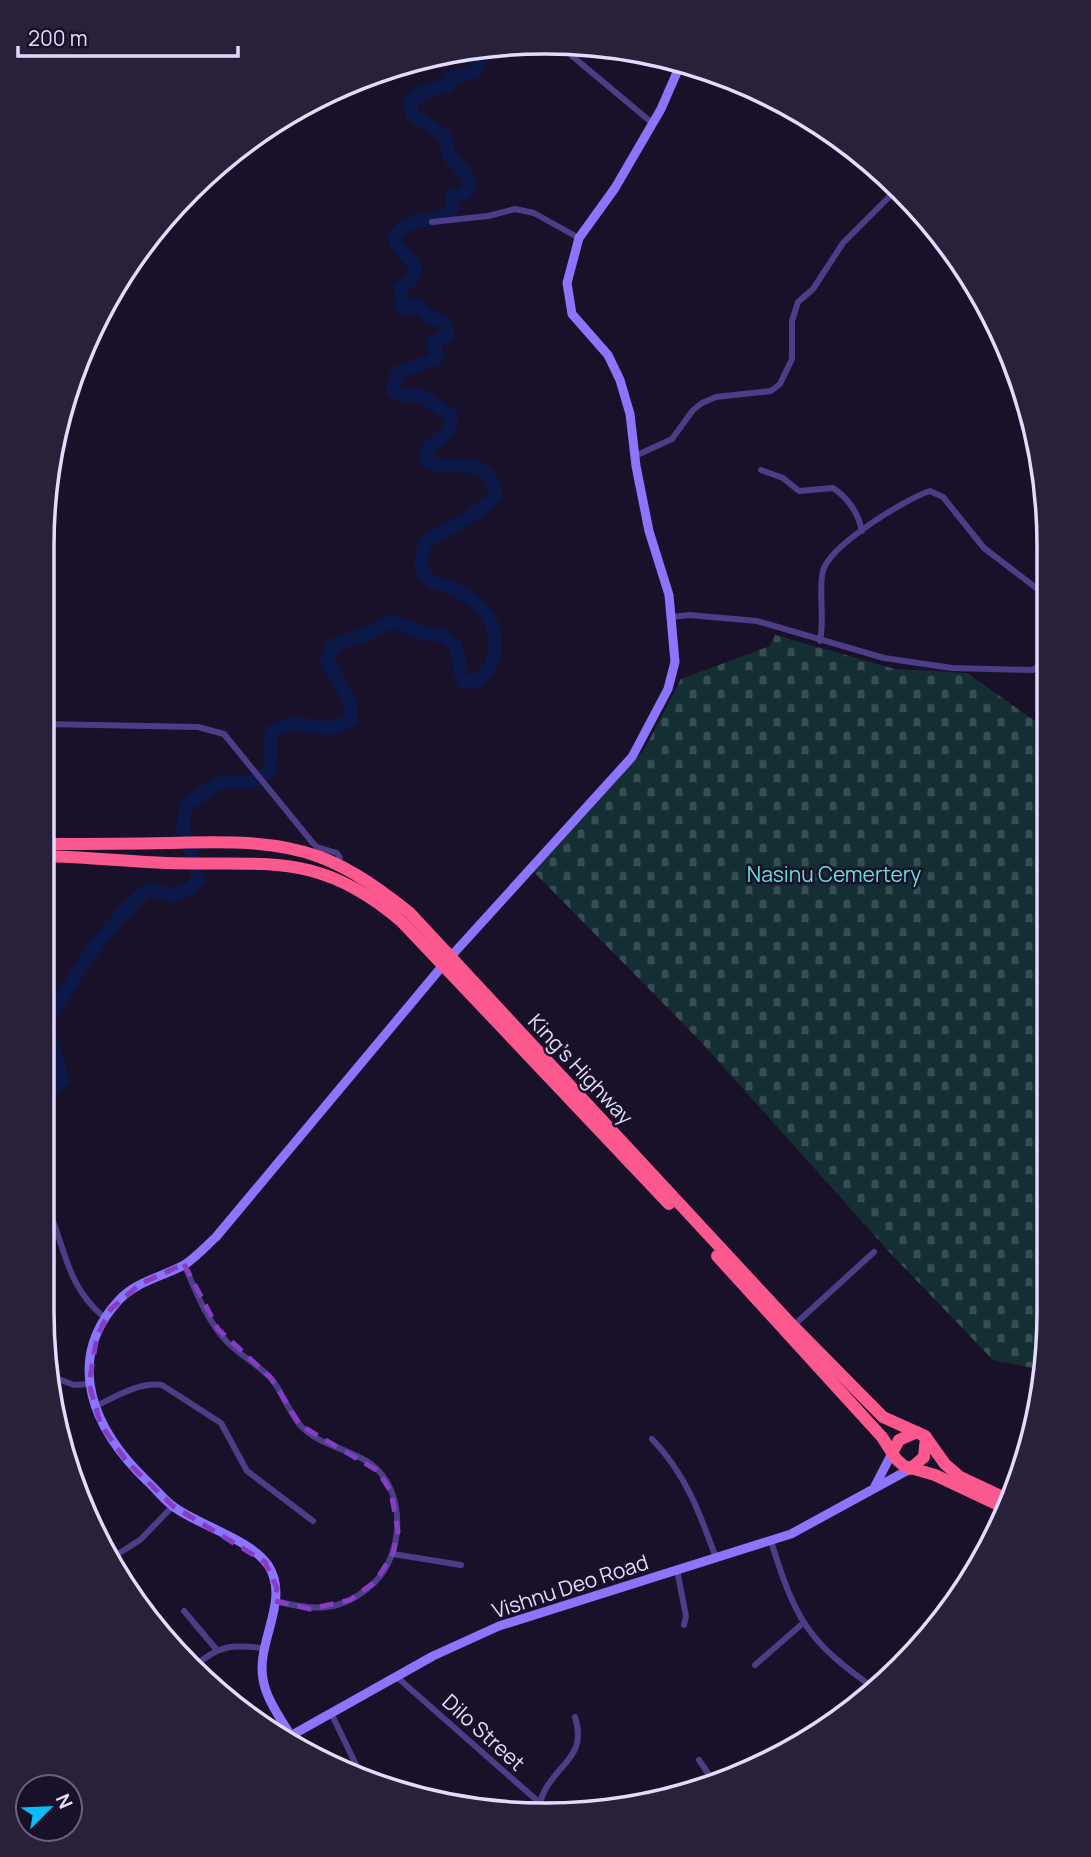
<svg xmlns="http://www.w3.org/2000/svg" width="1091" height="1857" viewBox="0 0 1091 1857" font-family="Manrope,sans-serif">
	<style>
		.cemetery { fill: url(#cemetery-stones) }
		.lines { fill: none; stroke-linecap: round; stroke-linejoin: round }
		.river { stroke: #0c1847; stroke-width: 14 }
		.street { stroke: #4c3d87; stroke-width: 6 }
		.secondary { stroke: #8c74fc; stroke-width: 9 }
		.highway { stroke: #fb588d; stroke-width: 12 }
		.marked { fill: none; stroke: #863dc5; stroke-width: 5; stroke-dasharray: 14 9; stroke-linejoin: round }
		.labels { text-anchor: middle; dominant-baseline: central; stroke-width: 5; stroke-linejoin: round; paint-order: stroke }
		.park-label { font-size: 21px; fill: #66ded3; stroke: #191129 }
		.street-label { font-size: 21px; fill: #e4dafe; stroke: #191129 }
		.rim { fill: none; stroke: #e4dafe; stroke-width: 3.5 }
	</style>
	<defs>
		<pattern id="cemetery-stones" width="16" height="16" patternUnits="userSpaceOnUse" patternTransform="scale(1.75)"><rect width="16" height="16" fill="#142f33"/><path d="M2 7V4a2 2 0 0 1 4 0v3zM10 15v-3a2 2 0 0 1 4 0v3z" fill="#364d52"/></pattern>
	</defs>
	<rect width="100%" height="100%" fill="#191129"/>
	<!-- cemetery -->
	<path class="cemetery" d="M775 635 895 669 967 673 1048 730V1345L1043 1370 993 1360 893 1256 701 1042 534 872 644 750 681 679 770 646Z"/>
	<g class="lines">
		<!-- river -->
		<path class="river" d="M42 1093 52 1090 62 1079 46 1023C76 975 104 925 149 889L173 896 190 889 199 879 183 826 186 805 219 783 251 782 268 774C274 759 267 748 272 732 304 711 319 741 350 720L351 703 327 661 333 645 367 634 392 621 425 634 440 635 455 645 463 681 475 682C489 672 494 663 495 646 497 615 473 597 447 586 440 584 432 583 427 577 417 566 422 553 426 541L470 517 496 496C488 448 449 474 426 461L429 447 449 431 451 416 421 396 400 395 393 389 398 372 436 359 438 356 433 343 448 334 444 322 427 315 417 305 406 310 403 308 401 288C435 263 398 260 395 237 407 215 431 224 450 214L453 208 452 196 464 193 470 187 466 173 449 156 445 136 412 114 410 104 421 93 447 86 451 78 474 72 478 63 477 49"/>
		<!-- street -->
		<g class="street">
			<path d="M559 45 651 122"/>
			<path d="M432 222 488 216 515 209 534 213 579 238"/>
			<path d="M635 456 672 439 693 410 702 403 716 397 771 391 780 384 792 359V321L798 302 813 289 843 243 899 187"/>
			<path d="M761 470 783 478 799 491 833 488C848 498 858 512 862 531"/>
			<path d="M672 617 689 615 757 621 884 658 952 668 1033 670 1048 660"/>
			<path d="M820 641C825 617 818 590 823 571 829 546 905 499 930 491L943 497 984 548 1048 597"/>
			<path d="M43 724 198 727 224 734 312 842 317 847 337 853 340 858 338 864"/>
			<path d="M42 1196C66 1240 62 1283 105 1318"/>
			<path d="M184 1264C196 1292 207 1321 228 1343 242 1357 261 1366 273 1381 284 1395 289 1413 301 1426 318 1445 350 1449 371 1464 407 1491 404 1554 374 1583 341 1613 315 1611 275 1601"/>
			<path d="M793 1326 874 1252"/>
			<path d="M53 1377 74 1385 89 1384"/>
			<path d="M94 1407C115 1397 138 1382 162 1385L221 1423 247 1471 313 1521"/>
			<path d="M652 1439C686 1474 700 1514 716 1558"/>
			<path d="M771 1541C795 1619 808 1643 877 1690"/>
			<path d="M393 1554 461 1565"/>
			<path d="M113 1557 140 1540 173 1506"/>
			<path d="M677 1570 686 1616 684 1625"/>
			<path d="M184 1611 216 1649"/>
			<path d="M196 1665C221 1644 233 1645 264 1648"/>
			<path d="M755 1665 802 1624"/>
			<path d="M398 1678 549 1811"/>
			<path d="M332 1715 360 1773"/>
			<path d="M699 1760 714 1782"/>
			<path d="M536 1810C541 1803 541 1797 545 1790 560 1762 587 1756 575 1717"/>
		</g>
		<!-- secondary -->
		<g class="secondary">
			<path d="M875 1486 892 1453"/>
			<path d="M291 1736C281 1719 266 1699 263 1679 256 1641 291 1600 268 1565 250 1539 200 1526 174 1507 164 1500 156 1489 147 1481 95 1431 62 1362 119 1300 137 1281 162 1277 184 1265 195 1258 206 1246 216 1237L444 964 632 757 668 689 675 662 669 595 649 531 636 466 630 414 620 380 608 355 572 314 567 283 579 238 615 188 661 109 681 63"/>
			<path d="M285 1739 433 1656 499 1626 791 1534 910 1469"/>
		</g>
		<!-- highway -->
		<g class="highway">
			<path d="M43 844C84 844 125 844 166 843 217 842 271 839 320 857 354 870 382 891 410 913L793 1326 883 1417 925 1436 945 1464 960 1477 1009 1500"/>
			<path d="M43 856C84 857 125 861 166 863 266 866 319 850 402 922L669 1204"/>
			<path d="M717 1256 882 1437 896 1459 904 1466 935 1475 1005 1508"/>
			<path d="M892 1453 899 1440 917 1432"/>
			<path d="M910 1469 924 1457 926 1437"/>
		</g>
	</g>
	<!-- marked area -->
	<path class="marked" d="M184 1264 218 1329 271 1378 300 1425 378 1471 391 1492 398 1531 393 1554 375 1582 350 1600 310 1609 275 1601 277 1588 265 1562 173 1506 127 1462 101 1425 89 1384 97 1336 111 1309 140 1284Z"/>
	<g class="labels">
		<!-- park labels -->
		<g class="park-label">
			<text x="834" y="874">Nasinu Cemertery</text>
		</g>
		<!-- street labels -->
		<g class="street-label">
			<text transform="translate(581 1069) rotate(47)">King's Highway</text>
			<text transform="translate(570 1586) rotate(-18)">Vishnu Deo Road</text>
			<text transform="translate(484 1732) rotate(42)">Dilo Street</text>
		</g>
	</g>
	<!-- crop -->
	<path d="M0 0H1091V1857H0ZM545 54H546A491 491 0 0 1 1037 545V1312A491 491 0 0 1 546 1803H545A491 491 0 0 1 54 1312V545A491 491 0 0 1 545 54Z" fill="#29213a" fill-rule="evenodd"/>
	<path class="rim" d="M545 54H546A491 491 0 0 1 1037 545V1312A491 491 0 0 1 546 1803H545A491 491 0 0 1 54 1312V545A491 491 0 0 1 545 54Z"/>
	<!-- north arrow -->
	<g transform="translate(49 1808) rotate(66)"><circle r="33" fill="#191129" stroke="#6a617e" stroke-width="2"/>
	<path d="M0-5L12 26L0 18L-12 26Z" fill="#0bbcf9"/>
	<text y="-10" font-size="19" font-weight="bold" text-anchor="middle" fill="#e4dafe">N</text>
	</g>
	<!-- scale -->
	<path d="M18 46v10h220v-10" fill="none" stroke="#e4dafe" stroke-width="3.5"/>
	<text x="28" y="46" font-size="21" fill="#e4dafe" stroke="#191129" stroke-width="5" paint-order="stroke">200 m</text>
</svg>
